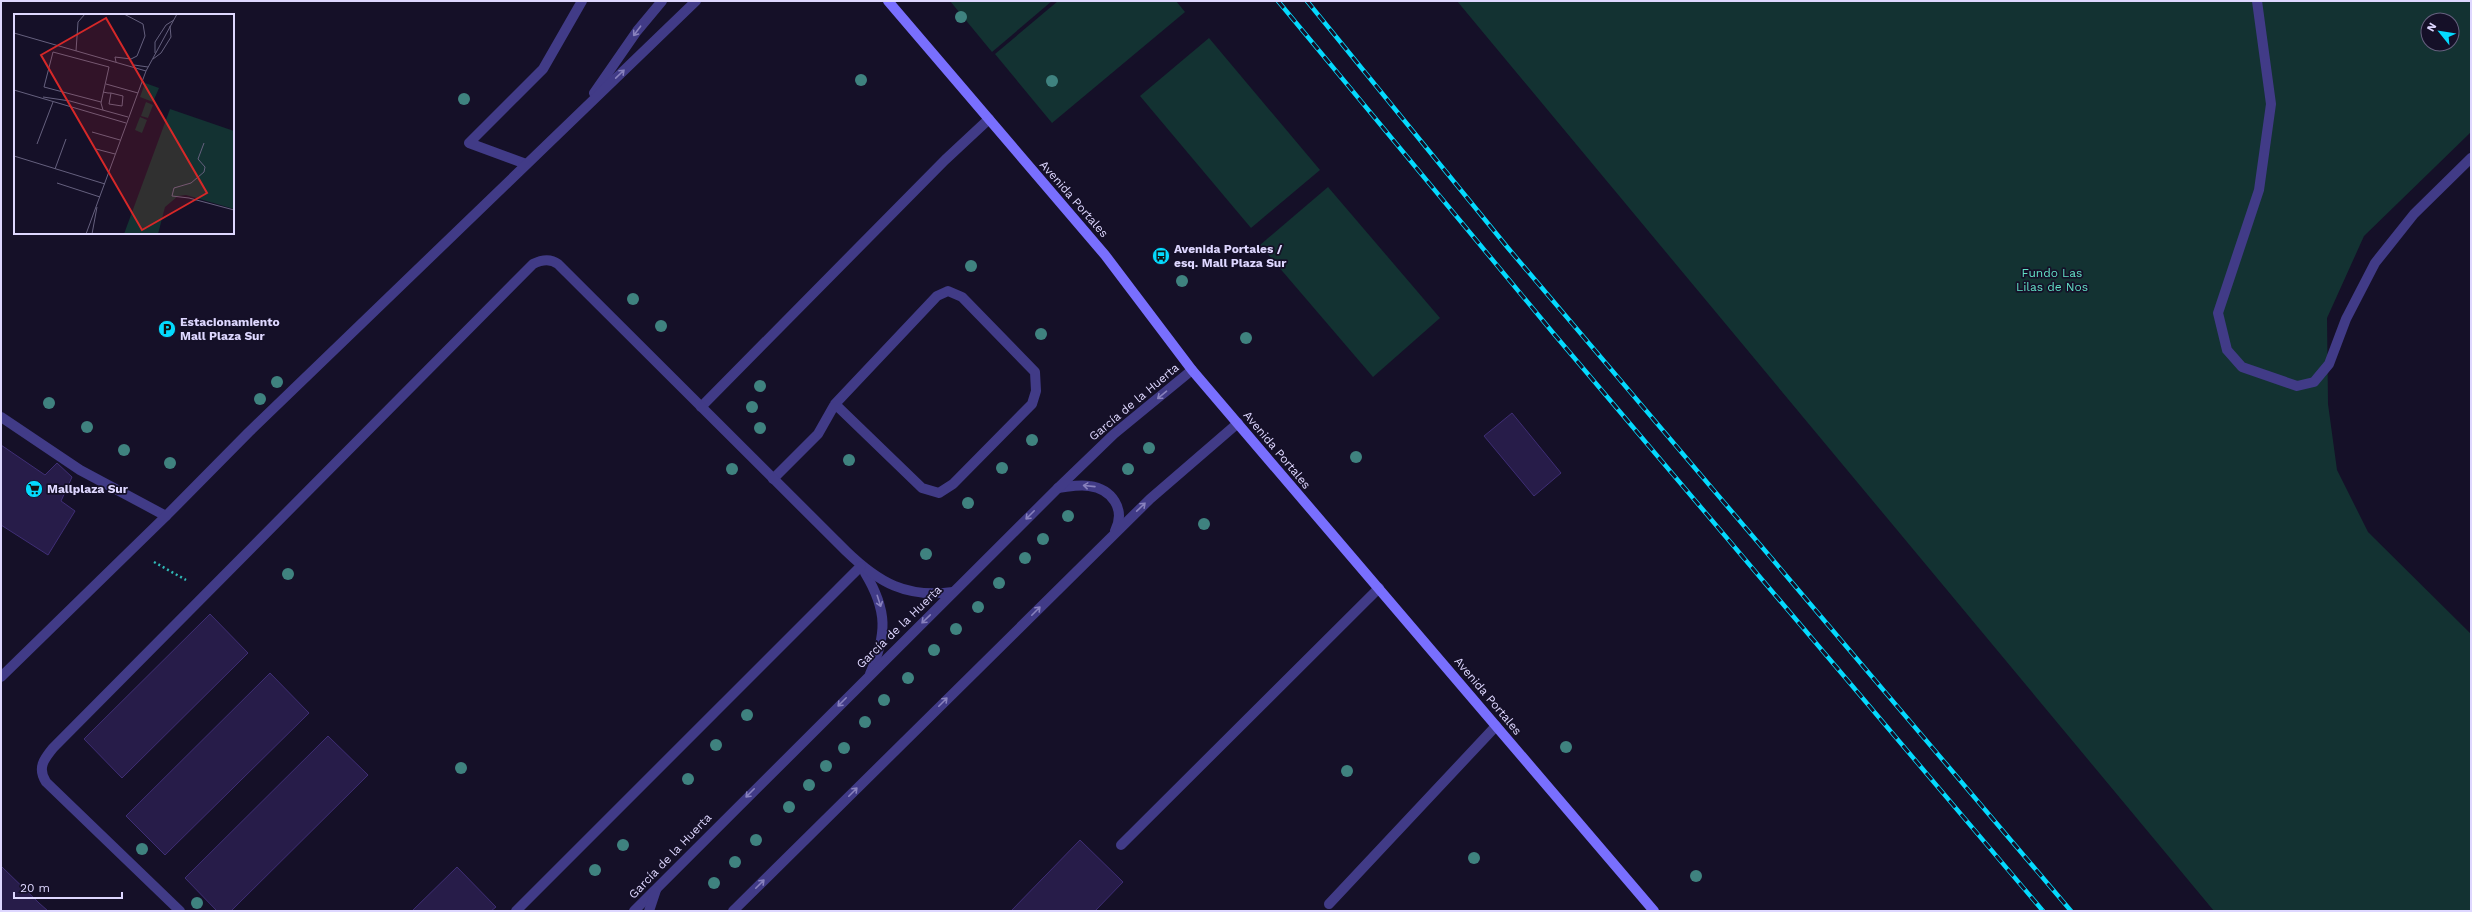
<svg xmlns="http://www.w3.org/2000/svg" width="2472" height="912" viewBox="0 0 2472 912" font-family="'Work Sans',sans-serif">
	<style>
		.green { fill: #133232; fill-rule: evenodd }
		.building { fill: #271c49; stroke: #3f2e75 }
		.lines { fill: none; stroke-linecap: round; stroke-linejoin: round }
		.path { stroke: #30bab8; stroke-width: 2.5; stroke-dasharray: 2 3; stroke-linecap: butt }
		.service { stroke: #413b87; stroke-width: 10 }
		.tertiary { stroke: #413b87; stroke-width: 10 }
		.secondary { stroke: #796ffe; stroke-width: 10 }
		.rail-casing { stroke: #04dafe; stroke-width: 4.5 }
		.rail { stroke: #151028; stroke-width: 3; stroke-dasharray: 9; stroke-linecap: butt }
		.tree { fill: #3f827f }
		.oneway { stroke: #8881bd }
		.labels { text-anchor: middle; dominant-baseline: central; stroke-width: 3.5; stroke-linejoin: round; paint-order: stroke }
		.street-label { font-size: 12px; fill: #ded7ff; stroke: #151028 }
		.poi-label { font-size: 12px; font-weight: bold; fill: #ded7ff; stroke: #151028; text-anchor: start }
		.park-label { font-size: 12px; fill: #62e0c6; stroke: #151028 }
		.inset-road { fill: none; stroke: #65607e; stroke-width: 1 }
		.view { fill: #d62828; fill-opacity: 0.15; stroke: #d62828; stroke-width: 2 }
		.inset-edge { fill: none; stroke: #ded7ff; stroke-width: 2 }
	</style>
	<rect width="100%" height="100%" fill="#151028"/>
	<!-- green -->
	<g class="green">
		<path d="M950 1H1052L992 52Z"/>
		<path d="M1058 1H1176L1185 12 1052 123 995 54Z"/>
		<path d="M1457 1H2471V132L2364 236 2327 318 2328 404 2337 470 2368 532 2471 634V911H2214ZM2428 20H2452V44H2428Z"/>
		<path d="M1209 38 1320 170 1251 228 1140 96Z"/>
		<path d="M1328 187 1440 318 1373 377 1260 245Z"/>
	</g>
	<!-- building -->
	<g class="building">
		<path d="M1512 413 1561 473 1534 496 1484 436Z"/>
		<path d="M1 445 45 475 57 463 72 477 61 501 75 511 48 555 1 525Z"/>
		<path d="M210 614 248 653 122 778 84 739Z"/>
		<path d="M270 673 309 713 165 855 126 816Z"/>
		<path d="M328 736 368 775 231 911H217L185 878Z"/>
		<path d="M1080 840 1123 882 1095 911H1011Z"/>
		<path d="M1 866 39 903 48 911H1Z"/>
		<path d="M457 867 496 907 491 911H412Z"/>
	</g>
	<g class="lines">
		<!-- path -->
		<path class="path" d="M154 562 186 580"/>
		<!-- service -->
		<g class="service">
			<path d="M2257 1 2271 104 2259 190 2218 313 2227 350 2242 367 2297 386 2314 382 2329 364 2346 319 2375 263 2414 214 2471 158"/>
			<path d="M594 93 637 31 662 1"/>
			<path d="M526 164 469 143 543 69 582 1"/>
			<path d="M701 407 945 160 989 119"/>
			<path d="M1 417 80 470 166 516"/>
			<path d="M773 479 818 434 835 404 937 296 948 291 962 297 1035 372 1036 391 1032 404 953 484 939 493 922 488 835 404"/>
			<path d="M865 573C888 611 887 634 870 674"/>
			<path d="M1 677 166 516 249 432 696 1"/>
			<path d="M1121 845 1379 588"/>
			<path d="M1329 904 1496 726"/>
			<path d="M180 911 46 782C37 768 44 759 53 748L533 264C541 260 550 258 558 264L846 551C879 583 906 598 953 592"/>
			<path d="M516 911 861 566"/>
		</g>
		<!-- tertiary -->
		<g class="tertiary">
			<path d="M1058 488C1068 487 1079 484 1089 486 1112 489 1126 509 1115 531"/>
			<path d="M634 911 1058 488 1114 434 1192 370"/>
			<path d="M649 911 656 890"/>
			<path d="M733 911 1150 499 1238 423"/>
		</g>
		<!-- secondary -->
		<path class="secondary" d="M888 1 1105 255 1192 370 1654 911"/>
		<defs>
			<g id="rail">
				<path d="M1278 1 1554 334 2043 911"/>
				<path d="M1307 1 1508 248 2071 911"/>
			</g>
		</defs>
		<!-- rail casing -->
		<use href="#rail" class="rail-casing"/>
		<!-- rail -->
		<use href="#rail" class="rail"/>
	</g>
	<!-- trees -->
	<g class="tree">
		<circle cx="961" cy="17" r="6"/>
		<circle cx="861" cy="80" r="6"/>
		<circle cx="1052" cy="81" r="6"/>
		<circle cx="464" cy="99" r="6"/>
		<circle cx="971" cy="266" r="6"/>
		<circle cx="1182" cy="281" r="6"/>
		<circle cx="633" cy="299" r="6"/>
		<circle cx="661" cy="326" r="6"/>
		<circle cx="1041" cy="334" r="6"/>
		<circle cx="1246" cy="338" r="6"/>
		<circle cx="277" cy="382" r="6"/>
		<circle cx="760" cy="386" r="6"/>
		<circle cx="260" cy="399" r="6"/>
		<circle cx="49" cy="403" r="6"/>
		<circle cx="752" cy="407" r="6"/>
		<circle cx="87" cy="427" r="6"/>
		<circle cx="760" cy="428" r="6"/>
		<circle cx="1032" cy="440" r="6"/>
		<circle cx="1149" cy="448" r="6"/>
		<circle cx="124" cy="450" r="6"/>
		<circle cx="1356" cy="457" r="6"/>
		<circle cx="849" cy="460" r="6"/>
		<circle cx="170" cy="463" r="6"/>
		<circle cx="1002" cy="468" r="6"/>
		<circle cx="732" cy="469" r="6"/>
		<circle cx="1128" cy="469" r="6"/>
		<circle cx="968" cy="503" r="6"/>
		<circle cx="1068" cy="516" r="6"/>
		<circle cx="1204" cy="524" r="6"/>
		<circle cx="1043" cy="539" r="6"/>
		<circle cx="926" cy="554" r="6"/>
		<circle cx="1025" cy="558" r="6"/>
		<circle cx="288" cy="574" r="6"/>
		<circle cx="999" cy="583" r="6"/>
		<circle cx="978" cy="607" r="6"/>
		<circle cx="956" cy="629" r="6"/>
		<circle cx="934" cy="650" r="6"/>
		<circle cx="908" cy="678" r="6"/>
		<circle cx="884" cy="700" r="6"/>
		<circle cx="747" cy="715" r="6"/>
		<circle cx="865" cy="722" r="6"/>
		<circle cx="716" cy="745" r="6"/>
		<circle cx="1566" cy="747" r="6"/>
		<circle cx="844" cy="748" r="6"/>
		<circle cx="826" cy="766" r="6"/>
		<circle cx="461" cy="768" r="6"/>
		<circle cx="1347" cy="771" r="6"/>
		<circle cx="688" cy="779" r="6"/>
		<circle cx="809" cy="785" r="6"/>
		<circle cx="789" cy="807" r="6"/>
		<circle cx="756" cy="840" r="6"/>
		<circle cx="623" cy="845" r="6"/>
		<circle cx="142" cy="849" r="6"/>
		<circle cx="1474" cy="858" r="6"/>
		<circle cx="735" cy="862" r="6"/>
		<circle cx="595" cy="870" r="6"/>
		<circle cx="1696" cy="876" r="6"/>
		<circle cx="714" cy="883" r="6"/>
		<circle cx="197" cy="903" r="6"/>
	</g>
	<!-- one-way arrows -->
	<defs><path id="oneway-shaft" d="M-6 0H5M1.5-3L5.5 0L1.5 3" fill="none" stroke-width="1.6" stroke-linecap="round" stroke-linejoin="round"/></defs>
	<g class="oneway">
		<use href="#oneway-shaft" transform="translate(637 31) rotate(127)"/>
		<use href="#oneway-shaft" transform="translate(620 74) rotate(-44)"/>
		<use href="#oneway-shaft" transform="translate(1162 395) rotate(140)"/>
		<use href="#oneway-shaft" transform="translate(1089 486) rotate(-174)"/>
		<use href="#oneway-shaft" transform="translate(1141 507) rotate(-44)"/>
		<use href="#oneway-shaft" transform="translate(1030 515) rotate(135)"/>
		<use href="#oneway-shaft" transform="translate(879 601) rotate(72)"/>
		<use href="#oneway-shaft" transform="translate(1036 611) rotate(-45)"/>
		<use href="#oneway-shaft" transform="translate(926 619) rotate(136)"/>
		<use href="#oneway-shaft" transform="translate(842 702) rotate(135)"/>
		<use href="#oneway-shaft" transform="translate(943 702) rotate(-45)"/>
		<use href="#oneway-shaft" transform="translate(853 792) rotate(-45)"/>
		<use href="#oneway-shaft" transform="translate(750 793) rotate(135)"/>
		<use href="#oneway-shaft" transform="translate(760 884) rotate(-45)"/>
	</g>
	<!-- icons -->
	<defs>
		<symbol id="bus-disc" viewBox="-11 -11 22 22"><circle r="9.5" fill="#04dafe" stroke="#151028"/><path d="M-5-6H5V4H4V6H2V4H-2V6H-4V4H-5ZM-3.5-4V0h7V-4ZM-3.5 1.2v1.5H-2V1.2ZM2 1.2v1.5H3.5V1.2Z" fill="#111"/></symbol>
		<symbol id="parking-disc" viewBox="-11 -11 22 22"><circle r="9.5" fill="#04dafe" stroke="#151028"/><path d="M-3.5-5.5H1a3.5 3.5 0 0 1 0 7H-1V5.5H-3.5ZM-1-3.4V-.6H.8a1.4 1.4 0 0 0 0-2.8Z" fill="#111"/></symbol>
		<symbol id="supermarket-disc" viewBox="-11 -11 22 22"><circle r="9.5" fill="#04dafe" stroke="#151028"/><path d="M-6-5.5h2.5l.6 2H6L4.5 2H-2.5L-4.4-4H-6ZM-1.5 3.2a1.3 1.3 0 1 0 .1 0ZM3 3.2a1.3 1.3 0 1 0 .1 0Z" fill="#111"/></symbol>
	</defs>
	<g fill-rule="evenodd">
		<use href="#bus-disc" x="1151" y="246" width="20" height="20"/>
		<use href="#parking-disc" x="157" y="319" width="20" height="20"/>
		<use href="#supermarket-disc" x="24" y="479" width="20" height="20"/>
	</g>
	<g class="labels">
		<!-- street labels -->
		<g class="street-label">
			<text transform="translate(1074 199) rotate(49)">Avenida Portales</text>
			<text transform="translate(1134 402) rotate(-40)">García de la Huerta</text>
			<text transform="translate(1277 450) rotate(50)">Avenida Portales</text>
			<text transform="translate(899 627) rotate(-44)">García de la Huerta</text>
			<text transform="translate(1488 696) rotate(50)">Avenida Portales</text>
			<text transform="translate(670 856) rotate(-46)">García de la Huerta</text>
		</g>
		<!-- poi labels -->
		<g class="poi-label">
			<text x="1174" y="249">Avenida Portales /<tspan x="1174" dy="14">esq. Mall Plaza Sur</tspan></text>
			<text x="180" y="322">Estacionamiento<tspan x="180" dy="14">Mall Plaza Sur</tspan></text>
			<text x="47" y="489">Mallplaza Sur</text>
		</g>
		<!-- park labels -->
		<g class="park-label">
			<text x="2052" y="273">Fundo Las<tspan x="2052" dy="14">Lilas de Nos</tspan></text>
		</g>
	</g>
	<!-- overview -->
	<g transform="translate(14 14)">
		<rect width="220" height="220" fill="#151028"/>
		<path d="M131 69 145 74 139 88 126 83ZM132 88 139 91 134 104 127 102ZM156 95 220 117V195L172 181 164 182 151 193 144 220H110ZM126 103 133 106 128 119 121 116Z" fill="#133232"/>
		<path class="inset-road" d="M0 19 132 57M62 37 64 8 71 0M141 39V28L152 11 160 6M139 45 147 39 157 23 156 12M102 48 101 43 117 45 123 42 131 22 129 10 110 0M120 51 134 53M92 70 124 79M0 76 112 109M89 78 94 79H97L109 82 108 92 95 90 97 79M29 83 56 87 114 103M87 88 30 73 39 38 95 53 87 89 89 96M78 118 106 126M190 129 184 145 191 153 190 158 177 169 160 174 158 182 175 184 220 196M23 130 39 88M82 135 101 140M0 142 91 170M41 155 52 125M43 169 86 183M72 220 132 57 163 0M78 220 83 193"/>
		<path class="view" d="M92 4 193 179 128 216 27 41Z"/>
		<rect width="220" height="220" class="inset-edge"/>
	</g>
	<!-- border -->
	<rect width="2472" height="912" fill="none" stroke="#ded7ff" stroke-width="4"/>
	<!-- north arrow -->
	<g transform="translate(2440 32) rotate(300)"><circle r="19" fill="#151028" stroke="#65607e"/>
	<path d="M0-3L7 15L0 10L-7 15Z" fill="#04dafe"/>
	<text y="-6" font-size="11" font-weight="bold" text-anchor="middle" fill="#ded7ff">N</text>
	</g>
	<!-- scale -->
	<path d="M14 892v6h108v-6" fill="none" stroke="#ded7ff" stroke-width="2"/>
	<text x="20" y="892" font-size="12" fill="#ded7ff" stroke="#151028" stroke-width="3" paint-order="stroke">20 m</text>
</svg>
